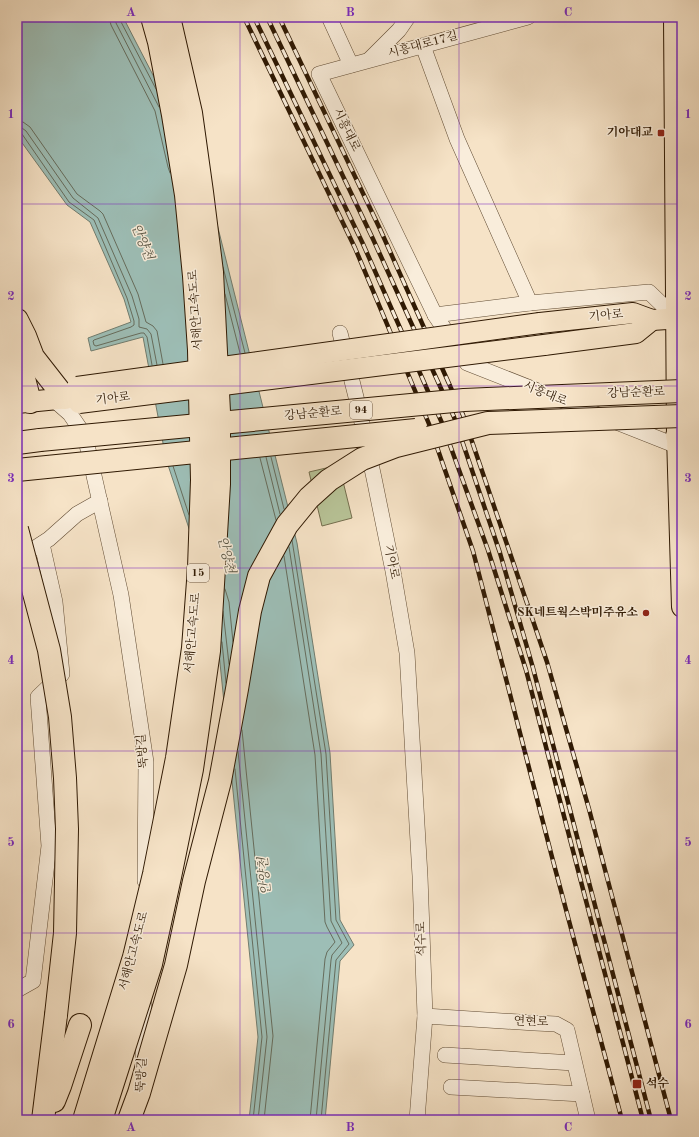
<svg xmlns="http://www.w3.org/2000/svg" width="699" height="1137" viewBox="0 0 699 1137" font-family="'Old Standard TT','Noto Serif KR',serif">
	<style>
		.green { fill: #b8c498; stroke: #746e4e }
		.water { fill: #9dbeb6; stroke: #717c6e }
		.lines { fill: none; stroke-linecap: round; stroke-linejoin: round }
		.shore { stroke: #666c5c; stroke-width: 1 }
		.minor-casing { stroke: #614c34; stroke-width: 16 }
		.major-casing { stroke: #2f1903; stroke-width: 22 }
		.highway-casing { stroke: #2f1903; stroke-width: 24 }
		.minor { stroke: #f9eddb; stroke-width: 15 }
		.major { stroke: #f6e3c7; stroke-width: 20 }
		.highway { stroke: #f6e3c7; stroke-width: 22 }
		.rail-casing { stroke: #2f1903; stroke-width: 4.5 }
		.rail { stroke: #f9eddb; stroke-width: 3; stroke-dasharray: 9; stroke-linecap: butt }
		.major-bridge-casing { stroke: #2f1903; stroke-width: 22; stroke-linecap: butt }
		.highway-bridge-casing { stroke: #2f1903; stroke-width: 24; stroke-linecap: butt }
		.major-bridge { stroke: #f6e3c7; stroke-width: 20 }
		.highway-bridge { stroke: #f6e3c7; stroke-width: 22 }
		.grid { fill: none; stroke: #7b2cbf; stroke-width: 1; stroke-opacity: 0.55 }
		.poi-dot { fill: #8f2418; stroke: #f9eddb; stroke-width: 1.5 }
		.labels { text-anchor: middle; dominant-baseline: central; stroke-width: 3; stroke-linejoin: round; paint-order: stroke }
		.shield { fill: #f9eddb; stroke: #6c5944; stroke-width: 1 }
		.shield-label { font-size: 11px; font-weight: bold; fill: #2f1903 }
		.street-label { font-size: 12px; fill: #2f1903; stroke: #f9eddb }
		.poi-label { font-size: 12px; font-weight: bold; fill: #2f1903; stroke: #f9eddb; text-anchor: end }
		.water-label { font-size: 13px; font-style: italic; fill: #565342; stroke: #f9eddb }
		.neatline { fill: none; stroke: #7b2cbf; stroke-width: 1.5 }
		.grid-label { font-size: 13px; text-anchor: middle; font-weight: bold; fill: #7b2cbf }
	</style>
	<rect width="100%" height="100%" fill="#f6e3c7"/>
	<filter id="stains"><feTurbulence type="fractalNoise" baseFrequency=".005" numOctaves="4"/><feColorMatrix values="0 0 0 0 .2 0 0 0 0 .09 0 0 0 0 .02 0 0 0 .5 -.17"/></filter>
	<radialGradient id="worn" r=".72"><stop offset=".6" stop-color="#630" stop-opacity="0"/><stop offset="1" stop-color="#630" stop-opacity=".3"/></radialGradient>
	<!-- green -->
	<path class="green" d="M339 465 352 518 322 526 309 472Z"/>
	<!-- water -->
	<path class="water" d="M17 17H123L169 106 208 188 297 543 330 753 340 920 354 945 340 961 325 1120H249L258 1037 214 604 166 459 143 337 91 351 88 338 131 322 124 299 90 222 67 205 20 140 17 132Z"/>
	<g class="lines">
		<!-- shore -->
		<g class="shore">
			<path d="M109 17 111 25 155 111 168 167 170 173"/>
			<path d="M115 17 116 23 159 107"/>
			<path d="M120 17V20L156 89"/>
			<path d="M17 121 23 122 30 127 77 194 100 211 103 214 138 294 146 322 153 326 157 331 163 364"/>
			<path d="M17 127 22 128 26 131 73 198 98 218 132 296 139 319V327L147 329 151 334 157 365"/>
			<path d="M17 132 22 134 69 202 94 220 127 298 134 321V325L131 327 94 340 93 341 94 345 96 346 141 333H144L147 337 152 365"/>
			<path d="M223 267 245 353"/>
			<path d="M225 294 240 353"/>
			<path d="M266 457 280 514"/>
			<path d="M271 457 284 509"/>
			<path d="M260 458 276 520"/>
			<path d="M173 466 189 515"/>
			<path d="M292 540 326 754 336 920 349 944 336 960 321 1120"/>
			<path d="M289 547 321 754 331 921 342 943 332 955 331 960 316 1120"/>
			<path d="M284 556 315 755 325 922 327 927 335 942 327 952 325 959 310 1120"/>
			<path d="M225 589 229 602 233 642"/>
			<path d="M223 611 229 664"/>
			<path d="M222 642 226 683"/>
			<path d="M242 730 273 1036 264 1120"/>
			<path d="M238 751 267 1037 258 1120"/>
			<path d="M235 769 262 1037 253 1120"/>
		</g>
		<defs>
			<g id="minor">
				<path d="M329 17 351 65"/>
				<path d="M528 17 319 74 435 315 467 363 677 446"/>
				<path d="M423 46 457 139 530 303"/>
				<path d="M370 59 399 30 408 17"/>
				<path d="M435 315 530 303 649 292 676 318"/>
				<path d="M340 333 359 409 374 478 393 571 407 653 420 876 425 1016 417 1120"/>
				<path d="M53 399 70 414 85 436 121 595 146 762 145 881"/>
				<path d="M35 548 49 539 77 514 100 501"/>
				<path d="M17 990 33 981 49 846 38 697 62 674 55 602 42 544"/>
				<path d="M425 1016 535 1023 556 1024 567 1030 588 1120"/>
				<path d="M445 1055 574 1063"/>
				<path d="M143 1057 144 1003"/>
				<path d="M451 1087 582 1094"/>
			</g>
			<g id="major">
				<path d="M674 17 677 436 682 607"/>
				<path d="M540 323 633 313 652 320 682 318"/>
				<path d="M544 345 636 333 652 320"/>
				<path d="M17 403 68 398"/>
			</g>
			<g id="highway">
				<path d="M17 320 25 336 33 357 65 398"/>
				<path d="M17 351 30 402"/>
				<path d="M677 436H682"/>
				<path d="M17 443 40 440"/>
				<path d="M54 1101 60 1086 80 1025"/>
				<path d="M43 1120 56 1015"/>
			</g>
		</defs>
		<!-- minor casing -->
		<use href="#minor" class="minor-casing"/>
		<!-- major casing -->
		<use href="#major" class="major-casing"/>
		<!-- highway casing -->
		<use href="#highway" class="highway-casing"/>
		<!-- minor -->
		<use href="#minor" class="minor"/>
		<!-- major -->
		<use href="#major" class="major"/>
		<!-- highway -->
		<use href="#highway" class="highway"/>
		<defs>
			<g id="rail">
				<path d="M244 17 355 248 429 424 473 551 552 857 622 1120"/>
				<path d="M254 17 363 244 442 423 488 550 526 670 643 1120"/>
				<path d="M267 17 373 239 454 417 500 553 533 668 651 1120"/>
				<path d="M279 17 380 229 463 415 547 662 589 809 671 1120"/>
			</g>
		</defs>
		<!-- rail casing -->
		<use href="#rail" class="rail-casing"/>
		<!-- rail -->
		<use href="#rail" class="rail"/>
		<defs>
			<g id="major-bridge">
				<path d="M77 387 540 323"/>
				<path d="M79 403 544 345"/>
			</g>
			<g id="highway-bridge">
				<path d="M40 440 464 400 682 391"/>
				<path d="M17 470 416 430"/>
				<path d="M17 529 49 650 60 717 65 778 67 829 65 933 56 1015"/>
				<path d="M84 1120 134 957 154 874 177 758 193 648 199 568 202 480 199 350 194 276 186 195 173 115 159 42 152 17"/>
				<path d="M101 1120 151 964 170 877 192 769 209 651 219 484V412L212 272 202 192 191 113 169 17"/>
				<path d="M129 1120 139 1093 176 965 194 881 220 781 237 689 250 611 259 576 287 525 309 498 329 480 362 459 396 446 488 423 682 416"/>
			</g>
		</defs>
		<!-- major-bridge casing -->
		<use href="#major-bridge" class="major-bridge-casing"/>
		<!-- highway-bridge casing -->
		<use href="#highway-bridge" class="highway-bridge-casing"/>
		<!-- major-bridge -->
		<use href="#major-bridge" class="major-bridge"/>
		<!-- highway-bridge -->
		<use href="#highway-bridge" class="highway-bridge"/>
	</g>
	<!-- grid -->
	<path class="grid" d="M240 17V1120M459 17V1120M17 204H682M17 386H682M17 568H682M17 751H682M17 933H682"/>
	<!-- markers -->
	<g class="poi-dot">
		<rect x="657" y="129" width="8" height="8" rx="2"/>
		<circle cx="646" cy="613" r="4"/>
		<rect x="632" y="1079" width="10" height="10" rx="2"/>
	</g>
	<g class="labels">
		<!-- shield labels -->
		<g class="shield">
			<rect x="350" y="401" width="22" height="18" rx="3"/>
			<rect x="187" y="564" width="22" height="18" rx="3"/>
		</g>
		<g class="shield-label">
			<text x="361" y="410">94</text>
			<text x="198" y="573">15</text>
		</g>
		<!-- street labels -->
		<g class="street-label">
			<text transform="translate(423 45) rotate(-15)">시흥대로17길</text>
			<text transform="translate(346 130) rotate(64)">시흥대로</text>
			<text transform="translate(196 310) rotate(-94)">서해안고속도로</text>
			<text transform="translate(606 316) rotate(-6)">기아로</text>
			<text transform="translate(636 393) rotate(-2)">강남순환로</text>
			<text transform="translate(545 394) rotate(22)">시흥대로</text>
			<text transform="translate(113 399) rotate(-7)">기아로</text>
			<text transform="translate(313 414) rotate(-5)">강남순환로</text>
			<text transform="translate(391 562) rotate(79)">기아로</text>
			<text transform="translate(193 633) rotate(-85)">서해안고속도로</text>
			<text transform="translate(143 751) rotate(-96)">뚝방길</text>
			<text transform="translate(422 939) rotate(-92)">석수로</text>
			<text transform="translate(134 951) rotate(-75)">서해안고속도로</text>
			<text transform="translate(531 1022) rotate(2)">연현로</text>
			<text transform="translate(142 1075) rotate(-87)">뚝방길</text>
		</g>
		<!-- poi labels -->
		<g class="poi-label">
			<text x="653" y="133">기아대교</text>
			<text x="638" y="613">SK네트웍스박미주유소</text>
			<text x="646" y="1084" text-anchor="start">석수</text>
		</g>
		<!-- water labels -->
		<g class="water-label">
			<text transform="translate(142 242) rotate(67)">안양천</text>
			<text transform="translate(226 555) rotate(76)">안양천</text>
			<text transform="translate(265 876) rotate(-95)">안양천</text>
		</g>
	</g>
	<!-- margin -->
	<rect width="699" height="1137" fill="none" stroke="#f6e3c7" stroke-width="44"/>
	<rect x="22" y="22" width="655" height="1093" class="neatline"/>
	<g class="grid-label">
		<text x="131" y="16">A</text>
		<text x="350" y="16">B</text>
		<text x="568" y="16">C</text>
		<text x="11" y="118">1</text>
		<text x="688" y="118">1</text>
		<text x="11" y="300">2</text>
		<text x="688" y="300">2</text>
		<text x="11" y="482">3</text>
		<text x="688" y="482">3</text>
		<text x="11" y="664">4</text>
		<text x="688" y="664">4</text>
		<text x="11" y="846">5</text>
		<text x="688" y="846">5</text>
		<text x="11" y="1028">6</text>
		<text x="688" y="1028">6</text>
		<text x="131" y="1131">A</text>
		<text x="350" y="1131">B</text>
		<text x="568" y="1131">C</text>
	</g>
	<rect width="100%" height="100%" filter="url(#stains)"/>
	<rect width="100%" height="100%" fill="url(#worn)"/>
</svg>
